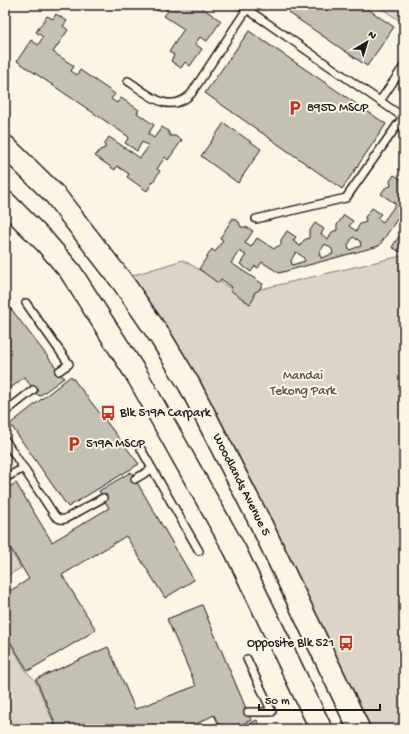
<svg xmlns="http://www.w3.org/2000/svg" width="409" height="734" viewBox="0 0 409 734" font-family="'Gochi Hand',sans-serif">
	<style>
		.green { fill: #dbd5c8; stroke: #7c7872 }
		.building { fill: #c4c0b3; stroke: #1c1c1c; fill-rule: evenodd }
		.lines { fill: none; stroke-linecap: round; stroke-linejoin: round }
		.service-casing { stroke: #1c1c1c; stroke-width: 10 }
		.secondary-casing { stroke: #1c1c1c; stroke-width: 24 }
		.service { stroke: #fcf5e5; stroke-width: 7 }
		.secondary { stroke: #fcf5e5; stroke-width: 21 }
		.labels { text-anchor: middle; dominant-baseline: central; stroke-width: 4; stroke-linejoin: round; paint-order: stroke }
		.poi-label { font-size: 13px; fill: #1c1c1c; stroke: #fcf5e5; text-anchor: start }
		.park-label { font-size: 13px; fill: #555450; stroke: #fcf5e5 }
		.street-label { font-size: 13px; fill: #1c1c1c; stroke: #fcf5e5 }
	</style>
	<rect width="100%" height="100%" fill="#fcf5e5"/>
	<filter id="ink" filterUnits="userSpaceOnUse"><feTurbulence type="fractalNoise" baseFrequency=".025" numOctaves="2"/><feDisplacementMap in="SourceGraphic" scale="8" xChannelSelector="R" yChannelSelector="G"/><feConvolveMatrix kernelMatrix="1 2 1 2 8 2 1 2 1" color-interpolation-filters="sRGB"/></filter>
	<g filter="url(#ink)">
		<!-- green -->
		<g class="green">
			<path d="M376 5H404V12L399 20Z"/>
			<path d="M404 252V729H359L267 534 121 279 183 260 240 294 401 256Z"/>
			<path d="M5 541 21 568 5 577Z"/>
			<path d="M5 635 27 672 35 680 54 723 53 729H5Z"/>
		</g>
		<!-- building -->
		<g class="building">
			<path d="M149 5H198L221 21 207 41 200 37 195 44 202 49 190 66 185 62 181 68 171 61 174 55 169 52 184 29 164 16 168 11 161 6 158 11Z"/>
			<path d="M294 5H362L394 27 367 66 289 13Z"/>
			<path d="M56 14 67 21 63 26 68 30 53 52 74 66 71 71 77 75 80 70 115 94 111 99 117 103 121 98 139 110 137 113 154 125 148 134 154 138 162 127 168 131 170 136H175L182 140 168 160 165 157 157 169 160 171 147 191 127 177 129 174 117 166 115 170 95 156 100 150 105 148V143L109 137 140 158 149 146 142 142 137 151 125 143 129 137 17 61 31 40 38 45 43 37 36 32 47 16 53 19Z"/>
			<path d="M249 31 386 124 342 189 205 93Z"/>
			<path d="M224 123 261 149 238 183 201 156Z"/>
			<path d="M394 175 404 181V217L400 215 379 246 279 273 262 262 258 268 255 266 251 272 240 264 246 255 239 251 231 263 263 284 259 290 254 293V298L250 304 230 290 232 287 221 279 218 283 199 269 212 249 215 252 223 240 220 238 233 218 239 222 241 227H246L253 231 245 243 251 247 257 238 274 249 276 247 281 245V240L287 231 296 237 293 241 300 246 304 240 309 238V232L315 223 324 229 321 234 328 239 332 232 337 230V225L344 215 353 221 349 226 356 231 360 224 366 222 365 217 372 208 381 214 377 218 383 222 396 204 381 194 385 188 391 186 390 181ZM353 237 360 241 361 246 349 250 348 245ZM325 244 332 249 333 254 321 258 319 253ZM296 252 303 257 305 261 292 265 291 260Z"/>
			<path d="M404 229V253L403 251H398L392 247Z"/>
			<path d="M5 301 64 378 39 396 24 377 5 393Z"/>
			<path d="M71 376 139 464 68 507 10 424Z"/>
			<path d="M131 472 194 580 165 598 126 536 62 575 96 630 28 671 5 633V584L10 591 29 579 5 539V489L16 483 52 542 109 508 99 491Z"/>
			<path d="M202 605 251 720 232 729H221L214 715 186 729H55V723L36 679 108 647 135 709 196 686 167 619Z"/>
			<path d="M257 720 261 729H237Z"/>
		</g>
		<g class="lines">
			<defs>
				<g id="service">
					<path d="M241 5 403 117 346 198 256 219"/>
					<path d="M128 81C148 94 169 116 191 94L247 9"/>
					<path d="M380 101 404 66"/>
					<path d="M26 303 69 364 59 371"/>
					<path d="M5 412 33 390"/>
					<path d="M5 440 55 516C59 519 61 520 65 519L103 498"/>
					<path d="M141 449 199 551"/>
					<path d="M5 478 24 468"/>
					<path d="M135 479 152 469"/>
					<path d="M247 659 272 712H248"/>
					<path d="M215 729 217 728"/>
				</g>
				<g id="secondary">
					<path d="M5 146 55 195 124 284 161 338 190 386 263 528 359 729"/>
					<path d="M5 202 45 242 70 271 138 377 235 550 321 729"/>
				</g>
			</defs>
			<!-- service casing -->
			<use href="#service" class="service-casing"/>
			<!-- secondary casing -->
			<use href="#secondary" class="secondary-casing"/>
			<!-- service -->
			<use href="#service" class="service"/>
			<!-- secondary -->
			<use href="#secondary" class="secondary"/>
		</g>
	</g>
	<!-- icons -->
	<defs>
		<symbol id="parking-bare" viewBox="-9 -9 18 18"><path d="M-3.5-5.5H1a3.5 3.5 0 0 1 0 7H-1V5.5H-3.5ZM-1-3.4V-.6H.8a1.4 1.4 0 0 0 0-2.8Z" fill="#c8321e" stroke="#fcf5e5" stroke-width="2.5" paint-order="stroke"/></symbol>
		<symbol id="bus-bare" viewBox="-9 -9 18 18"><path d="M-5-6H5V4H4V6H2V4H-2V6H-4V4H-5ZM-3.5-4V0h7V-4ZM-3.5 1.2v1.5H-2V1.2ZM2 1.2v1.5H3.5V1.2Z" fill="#c8321e" stroke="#fcf5e5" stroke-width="2.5" paint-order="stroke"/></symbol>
	</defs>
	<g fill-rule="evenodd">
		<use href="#parking-bare" x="284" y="97" width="22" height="22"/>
		<use href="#bus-bare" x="97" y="402" width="22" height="22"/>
		<use href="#parking-bare" x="63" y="433" width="22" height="22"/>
		<use href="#bus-bare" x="335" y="632" width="22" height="22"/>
	</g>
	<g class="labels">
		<!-- poi labels -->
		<g class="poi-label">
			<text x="307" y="108">895D MSCP</text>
			<text x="120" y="413">Blk 519A Carpark</text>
			<text x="86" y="444">519A MSCP</text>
			<text x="334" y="643" text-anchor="end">Opposite Blk 521</text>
		</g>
		<!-- park labels -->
		<g class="park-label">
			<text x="303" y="376">Mandai<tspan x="303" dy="15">Tekong Park</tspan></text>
		</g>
		<!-- street labels -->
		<g class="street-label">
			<text transform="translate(241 485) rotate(63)">Woodlands Avenue 5</text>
		</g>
	</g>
	<!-- margin -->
	<rect width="409" height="734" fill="none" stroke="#fcf5e5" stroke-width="20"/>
	<rect x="10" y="10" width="389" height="714" fill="none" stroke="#1c1c1c" stroke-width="1.5" filter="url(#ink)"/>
	<!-- north arrow -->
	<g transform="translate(367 42) rotate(38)" stroke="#fcf5e5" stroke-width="3" paint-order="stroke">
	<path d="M0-3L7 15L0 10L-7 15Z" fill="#1c1c1c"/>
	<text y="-6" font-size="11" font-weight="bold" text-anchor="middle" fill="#1c1c1c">N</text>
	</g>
	<!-- scale -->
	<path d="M259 704v6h121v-6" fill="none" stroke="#1c1c1c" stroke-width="2"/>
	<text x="265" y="704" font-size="12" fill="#1c1c1c" stroke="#fcf5e5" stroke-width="3" paint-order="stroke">50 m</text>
</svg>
